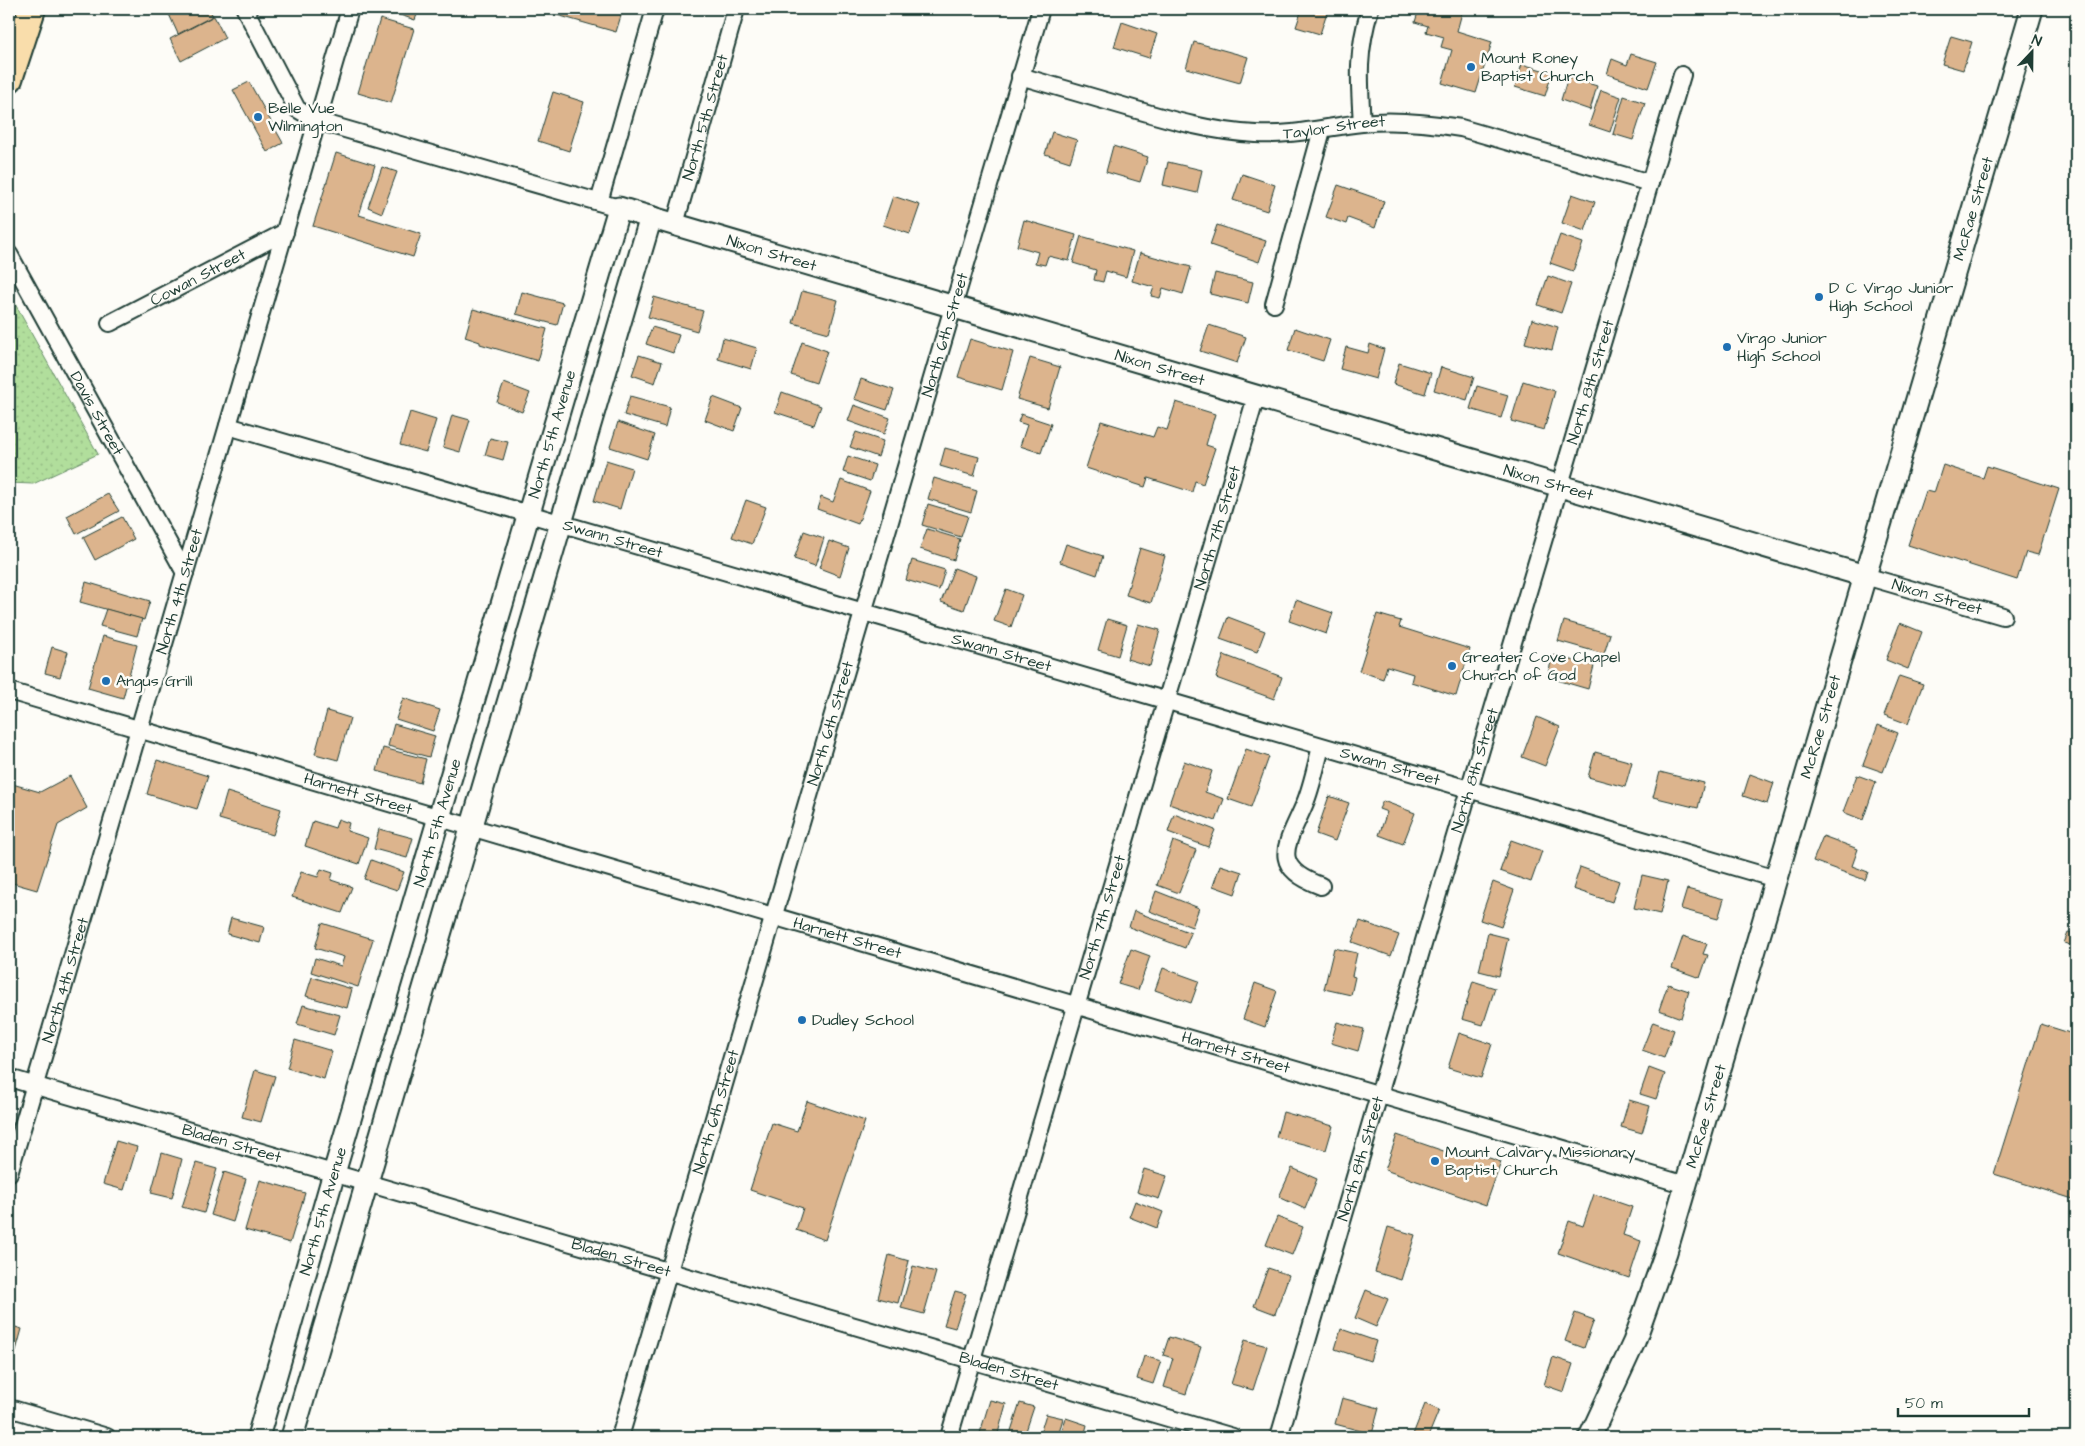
<svg xmlns="http://www.w3.org/2000/svg" width="2085" height="1446" viewBox="0 0 2085 1446" font-family="'Architects Daughter',sans-serif">
	<style>
		.green { fill: url(#green-dots); stroke: #688e68 }
		.building { fill: #dcb48d; stroke: #1f3d34 }
		.lines { fill: none; stroke-linecap: round; stroke-linejoin: round }
		.minor-casing { stroke: #1f3d34; stroke-width: 20 }
		.tertiary-casing { stroke: #1f3d34; stroke-width: 25 }
		.primary-casing { stroke: #1f3d34; stroke-width: 30 }
		.minor { stroke: #fdfcf7; stroke-width: 16 }
		.tertiary { stroke: #fdfcf7; stroke-width: 21 }
		.primary { stroke: #f9ddab; stroke-width: 26 }
		.poi-dot { fill: #1f6fb2; stroke: #fdfcf7; stroke-width: 2 }
		.labels { text-anchor: middle; dominant-baseline: central; stroke-width: 5; stroke-linejoin: round; paint-order: stroke }
		.poi-label { font-size: 16px; fill: #1f3d34; stroke: #fdfcf7; text-anchor: start }
		.street-label { font-size: 16px; fill: #1f3d34; stroke: #fdfcf7 }
	</style>
	<defs>
		<pattern id="green-dots" width="8" height="8" patternUnits="userSpaceOnUse" patternTransform="scale(1.25)"><rect width="8" height="8" fill="#b1de9c"/><path d="M2 2h.1M6 6h.1" fill="none" stroke="#98bf87" stroke-width="1.8" stroke-linecap="round"/></pattern>
	</defs>
	<rect width="100%" height="100%" fill="#fdfcf7"/>
	<filter id="ink" filterUnits="userSpaceOnUse"><feTurbulence type="fractalNoise" baseFrequency=".02" numOctaves="2"/><feDisplacementMap in="SourceGraphic" scale="10" xChannelSelector="R" yChannelSelector="G"/><feConvolveMatrix kernelMatrix="1 2 1 2 8 2 1 2 1" color-interpolation-filters="sRGB"/></filter>
	<g filter="url(#ink)">
		<!-- green -->
		<path class="green" d="M9 293 98 454 33 484 9 483Z"/>
		<!-- building -->
		<g class="building">
			<path d="M175 9H209L213 16 178 34 168 12Z"/>
			<path d="M382 9H419L415 20Z"/>
			<path d="M544 9H623L616 32 543 11Z"/>
			<path d="M1302 9H1328L1320 34 1296 27Z"/>
			<path d="M1419 9H1463L1457 31 1492 42 1476 93 1442 83 1452 50 1441 47 1444 37 1426 32 1428 26 1415 22Z"/>
			<path d="M214 16 225 38 181 61 170 39Z"/>
			<path d="M380 19 414 29 391 103 358 93Z"/>
			<path d="M1122 22 1157 34 1149 58 1114 47Z"/>
			<path d="M1951 36 1972 42 1963 70 1942 64Z"/>
			<path d="M1194 42 1248 57 1240 83 1186 68Z"/>
			<path d="M1631 54 1657 62 1648 88 1607 74 1612 59 1627 65Z"/>
			<path d="M1522 64 1552 73 1545 96 1515 87Z"/>
			<path d="M1568 77 1597 86 1590 110 1561 100Z"/>
			<path d="M249 82 283 143 267 152 233 90Z"/>
			<path d="M1601 90 1621 97 1610 132 1589 125Z"/>
			<path d="M553 92 584 102 569 151 538 141Z"/>
			<path d="M1624 96 1645 103 1633 140 1613 134Z"/>
			<path d="M1052 132 1077 140 1070 162 1045 154Z"/>
			<path d="M1113 146 1148 157 1140 182 1106 172Z"/>
			<path d="M336 153 375 165 359 215 421 234 413 257 313 226Z"/>
			<path d="M1168 162 1202 170 1197 193 1163 185Z"/>
			<path d="M382 167 397 172 382 213 368 207Z"/>
			<path d="M1242 174 1275 185 1267 211 1233 200Z"/>
			<path d="M1338 185 1384 201 1375 228 1348 218 1346 224 1326 217Z"/>
			<path d="M1572 194 1595 202 1585 231 1562 223Z"/>
			<path d="M893 196 920 205 910 234 883 225Z"/>
			<path d="M1024 220 1076 235 1069 261 1048 256 1045 265 1035 263 1038 252 1017 246Z"/>
			<path d="M1217 225 1266 241 1259 262 1210 245Z"/>
			<path d="M1560 235 1583 243 1573 271 1550 263Z"/>
			<path d="M1081 236 1133 251 1126 277 1106 271 1103 282 1094 280 1096 270 1073 263Z"/>
			<path d="M1140 253 1191 267 1183 294 1163 288 1160 298 1151 296 1154 287 1132 281Z"/>
			<path d="M1215 273 1253 282 1248 303 1210 294Z"/>
			<path d="M1548 276 1571 284 1561 313 1538 305Z"/>
			<path d="M802 291 838 300 829 333 793 323Z"/>
			<path d="M522 292 563 303 557 325 516 314Z"/>
			<path d="M654 297 703 311 697 331 648 317Z"/>
			<path d="M473 309 547 329 538 361 480 344V342L465 337Z"/>
			<path d="M1532 319 1558 327 1552 350 1525 343Z"/>
			<path d="M1209 325 1246 337 1237 363 1200 351Z"/>
			<path d="M652 327 679 335 673 353 646 344Z"/>
			<path d="M1295 328 1330 340 1323 361 1288 350Z"/>
			<path d="M723 338 757 348 751 369 718 359Z"/>
			<path d="M970 339 1013 352 1002 390 958 377Z"/>
			<path d="M802 342 827 351 816 383 791 375Z"/>
			<path d="M1370 344 1384 349 1376 379 1340 369 1346 347 1368 353Z"/>
			<path d="M639 355 662 362 655 383 632 375Z"/>
			<path d="M1030 358 1060 367 1048 408 1017 399Z"/>
			<path d="M1399 363 1431 373 1425 394 1393 384Z"/>
			<path d="M1441 367 1474 377 1467 400 1434 390Z"/>
			<path d="M861 379 894 390 887 410 854 399Z"/>
			<path d="M1523 381 1555 391 1544 430 1511 421Z"/>
			<path d="M504 383 530 393 522 412 497 402Z"/>
			<path d="M1477 386 1508 395 1501 418 1470 409Z"/>
			<path d="M782 392 821 406 814 425 775 412Z"/>
			<path d="M630 396 670 407 665 427 624 415Z"/>
			<path d="M713 397 742 408 734 431 705 420Z"/>
			<path d="M1176 402 1215 414 1206 445 1215 448 1203 484 1195 481 1192 492 1148 478 1145 487 1086 468 1101 421 1153 437 1157 427 1167 430Z"/>
			<path d="M854 405 890 418 884 434 848 421Z"/>
			<path d="M410 412 436 420 426 452 400 445Z"/>
			<path d="M1021 414 1051 424 1041 453 1020 446 1027 425 1018 422Z"/>
			<path d="M452 415 470 420 460 452 443 447Z"/>
			<path d="M618 422 655 435 647 459 610 447Z"/>
			<path d="M856 432 883 441 878 457 850 447Z"/>
			<path d="M490 438 508 442 503 460 485 455Z"/>
			<path d="M945 448 979 457 974 476 940 466Z"/>
			<path d="M848 456 875 465 870 481 843 472Z"/>
			<path d="M606 460 632 468 620 509 594 501Z"/>
			<path d="M1943 465 1983 478 1987 466 2059 489 2038 555 2026 552 2017 580 1908 545 1926 491 1934 493Z"/>
			<path d="M934 478 977 491 971 512 928 499Z"/>
			<path d="M841 480 870 491 858 524 817 509 821 497 833 502Z"/>
			<path d="M108 494 119 511 76 534 67 516Z"/>
			<path d="M746 500 766 507 752 544 732 537Z"/>
			<path d="M928 504 968 516 961 537 922 525Z"/>
			<path d="M122 517 134 539 95 560 83 537Z"/>
			<path d="M927 529 960 539 954 560 920 549Z"/>
			<path d="M804 531 824 538 815 566 794 559Z"/>
			<path d="M829 541 849 548 840 576 819 568Z"/>
			<path d="M1066 544 1103 556 1097 575 1060 562Z"/>
			<path d="M1140 548 1165 556 1151 603 1126 595Z"/>
			<path d="M912 560 945 570 939 590 906 580Z"/>
			<path d="M954 568 976 576 964 610 941 602Z"/>
			<path d="M86 582 150 601 144 620 80 602Z"/>
			<path d="M1006 589 1022 595 1011 627 994 621Z"/>
			<path d="M1296 600 1333 613 1326 634 1289 621Z"/>
			<path d="M106 609 142 619 137 636 100 626Z"/>
			<path d="M1377 614 1401 621 1399 627 1470 649 1456 696 1411 682 1413 674 1387 666 1383 679 1359 671Z"/>
			<path d="M1228 617 1265 631 1257 652 1220 639Z"/>
			<path d="M1107 619 1127 625 1118 656 1098 650Z"/>
			<path d="M1564 621 1610 634 1604 654 1558 641Z"/>
			<path d="M1900 623 1922 632 1908 669 1886 660Z"/>
			<path d="M1138 624 1160 630 1150 666 1127 659Z"/>
			<path d="M103 636 137 645 123 698 88 688Z"/>
			<path d="M52 647 68 652 60 677 45 673Z"/>
			<path d="M1224 655 1282 677 1274 699 1216 678Z"/>
			<path d="M1553 655 1594 666 1588 689 1547 677Z"/>
			<path d="M1899 676 1923 684 1908 724 1884 715Z"/>
			<path d="M403 698 440 710 433 731 396 719Z"/>
			<path d="M327 711 350 718 338 760 315 754Z"/>
			<path d="M1537 717 1560 727 1545 766 1522 757Z"/>
			<path d="M394 724 435 736 429 757 388 746Z"/>
			<path d="M1878 725 1898 733 1883 772 1863 765Z"/>
			<path d="M383 748 426 759 420 783 377 771Z"/>
			<path d="M1246 749 1269 757 1251 807 1228 799Z"/>
			<path d="M1595 752 1632 762 1625 787 1588 777Z"/>
			<path d="M157 760 208 776 197 809 147 794Z"/>
			<path d="M1184 761 1212 771 1205 792 1224 799 1216 821 1169 804Z"/>
			<path d="M1660 772 1704 783 1698 808 1653 797Z"/>
			<path d="M1750 774 1774 783 1767 804 1743 796Z"/>
			<path d="M1857 775 1876 782 1863 820 1843 812Z"/>
			<path d="M70 776 87 808 58 825 37 890 9 882V783L40 792Z"/>
			<path d="M227 792 281 809 273 835 219 819Z"/>
			<path d="M1329 796 1349 803 1335 841 1316 834Z"/>
			<path d="M1383 801 1415 813 1403 844 1379 835 1387 812 1379 809Z"/>
			<path d="M1174 814 1215 830 1208 847 1168 832Z"/>
			<path d="M338 819 349 823 347 831 368 838 359 864 305 846 313 821 335 828Z"/>
			<path d="M379 829 413 838 407 858 374 849Z"/>
			<path d="M1823 836 1858 849 1852 866 1868 872 1865 880 1813 861Z"/>
			<path d="M1511 840 1542 851 1531 882 1500 871Z"/>
			<path d="M1173 841 1196 850 1179 893 1157 885Z"/>
			<path d="M371 860 404 872 397 890 364 879Z"/>
			<path d="M1220 865 1242 872 1235 894 1213 886Z"/>
			<path d="M1580 867 1619 881 1612 902 1573 889Z"/>
			<path d="M321 869 333 873 331 880 352 887 342 913 292 897 301 872 318 877Z"/>
			<path d="M1642 875 1668 881 1660 914 1634 908Z"/>
			<path d="M1493 882 1514 890 1501 927 1480 920Z"/>
			<path d="M1687 889 1724 899 1718 919 1681 909Z"/>
			<path d="M1156 891 1199 908 1192 927 1149 911Z"/>
			<path d="M1134 911 1191 933 1185 948 1129 927Z"/>
			<path d="M231 918 264 927 260 943 227 934Z"/>
			<path d="M1360 921 1399 935 1391 956 1352 942Z"/>
			<path d="M322 923 373 939 358 987 311 972 315 958 341 966 344 957 315 948Z"/>
			<path d="M1488 933 1508 938 1499 976 1479 971Z"/>
			<path d="M2068 933 2076 935V947L2064 943Z"/>
			<path d="M1683 936 1707 944 1703 954 1708 955 1700 978 1672 968Z"/>
			<path d="M1334 948 1357 953 1352 976 1355 977 1351 995 1324 989Z"/>
			<path d="M1131 949 1150 956 1138 990 1118 984Z"/>
			<path d="M1163 968 1199 981 1191 1003 1155 990Z"/>
			<path d="M312 977 352 989 347 1008 306 996Z"/>
			<path d="M1473 981 1495 988 1483 1025 1462 1019Z"/>
			<path d="M1255 983 1277 991 1265 1027 1243 1019Z"/>
			<path d="M1668 984 1689 991 1681 1018 1659 1010Z"/>
			<path d="M303 1005 340 1015 334 1035 297 1024Z"/>
			<path d="M1337 1022 1364 1029 1358 1051 1331 1043Z"/>
			<path d="M1653 1022 1674 1030 1664 1058 1642 1050Z"/>
			<path d="M2041 1024 2076 1035V1200L1994 1174Z"/>
			<path d="M1459 1033 1492 1044 1481 1078 1448 1068Z"/>
			<path d="M295 1040 332 1051 324 1079 287 1068Z"/>
			<path d="M1649 1068 1665 1074 1656 1099 1640 1094Z"/>
			<path d="M255 1070 275 1076 261 1122 242 1117Z"/>
			<path d="M1629 1100 1650 1106 1642 1133 1621 1127Z"/>
			<path d="M807 1101 865 1121 825 1240 796 1230 803 1208 750 1190 772 1123 797 1131Z"/>
			<path d="M1283 1112 1333 1126 1326 1150 1276 1137Z"/>
			<path d="M1397 1135 1464 1158 1466 1150 1501 1162 1486 1205 1385 1170Z"/>
			<path d="M116 1141 137 1147 124 1190 103 1184Z"/>
			<path d="M162 1153 182 1159 172 1198 151 1193Z"/>
			<path d="M196 1163 217 1169 204 1213 182 1207Z"/>
			<path d="M1292 1168 1317 1179 1305 1209 1279 1197Z"/>
			<path d="M1144 1169 1167 1176 1159 1199 1137 1192Z"/>
			<path d="M224 1172 246 1179 233 1222 211 1215Z"/>
			<path d="M260 1180 305 1193 290 1243 245 1230Z"/>
			<path d="M1594 1194 1632 1207 1623 1235 1641 1241 1629 1278 1558 1253 1569 1221 1583 1226Z"/>
			<path d="M1135 1201 1163 1212 1157 1228 1129 1217Z"/>
			<path d="M1277 1217 1303 1227 1292 1255 1266 1245Z"/>
			<path d="M1388 1227 1415 1235 1401 1280 1375 1272Z"/>
			<path d="M889 1255 909 1261 898 1303 878 1298Z"/>
			<path d="M913 1266 936 1272 924 1314 901 1308Z"/>
			<path d="M1268 1268 1289 1275 1275 1314 1254 1306Z"/>
			<path d="M1366 1290 1388 1299 1376 1327 1355 1318Z"/>
			<path d="M955 1291 966 1294 955 1328 944 1325Z"/>
			<path d="M1575 1313 1594 1320 1584 1348 1565 1341Z"/>
			<path d="M9 1325 22 1329 9 1376Z"/>
			<path d="M1341 1329 1376 1341 1370 1361 1335 1349Z"/>
			<path d="M1169 1337 1201 1347 1186 1394 1164 1387 1173 1358 1163 1355Z"/>
			<path d="M1245 1340 1267 1346 1253 1390 1231 1384Z"/>
			<path d="M1144 1356 1161 1361 1153 1384 1137 1379Z"/>
			<path d="M1553 1357 1573 1364 1564 1392 1544 1385Z"/>
			<path d="M1342 1398 1379 1408 1372 1434 1335 1424Z"/>
			<path d="M990 1400 1006 1404 997 1437 980 1433Z"/>
			<path d="M1020 1403 1034 1407 1024 1437H1009Z"/>
			<path d="M1425 1404 1439 1410 1428 1437H1412Z"/>
			<path d="M1046 1414 1063 1418 1058 1437H1039Z"/>
			<path d="M1066 1418 1087 1425 1084 1437H1060Z"/>
		</g>
		<g class="lines">
			<defs>
				<g id="minor">
					<path d="M245 9 297 109 317 121 619 208"/>
					<path id="s1" d="M1020 76C1057 87 1093 97 1130 108 1171 120 1213 132 1256 134 1292 136 1326 127 1362 123 1394 119 1429 123 1461 128L1650 183"/>
					<path d="M1362 123C1359 79 1357 52 1370 9"/>
					<path d="M599 202 655 9"/>
					<path id="s2" d="M675 224 736 9"/>
					<path id="s3" d="M9 254 185 573"/>
					<path d="M1274 304 1322 130"/>
					<path id="s4" d="M110 323 285 232"/>
					<path id="s5" d="M228 426 1776 879"/>
					<path id="s6" d="M1865 576 2003 616"/>
					<path id="s7" d="M9 691 1686 1185"/>
					<path d="M1321 747C1316 765 1312 786 1305 803 1289 842 1266 866 1321 886"/>
					<path id="s8" d="M9 1078 1233 1437"/>
					<path id="s9" d="M9 1173 350 9"/>
					<path d="M9 1408 107 1437"/>
					<path id="s10" d="M620 1437 1041 9"/>
					<path id="s11" d="M949 1437 1256 397"/>
					<path id="s12" d="M1279 1437 1429 924 1682 75"/>
				</g>
				<g id="tertiary">
					<path id="s13" d="M258 1437 334 1173 619 208 1865 576"/>
					<path d="M292 1437 651 217"/>
					<path id="s14" d="M1590 1437 1634 1342 1666 1252 2032 9"/>
				</g>
				<path id="primary" d="M9 79 32 9"/>
			</defs>
			<!-- minor casing -->
			<use href="#minor" class="minor-casing"/>
			<!-- tertiary casing -->
			<use href="#tertiary" class="tertiary-casing"/>
			<!-- primary casing -->
			<use href="#primary" class="primary-casing"/>
			<!-- minor -->
			<use href="#minor" class="minor"/>
			<!-- tertiary -->
			<use href="#tertiary" class="tertiary"/>
			<!-- primary -->
			<use href="#primary" class="primary"/>
		</g>
	</g>
	<!-- markers -->
	<g class="poi-dot">
		<circle cx="1471" cy="67" r="5"/>
		<circle cx="258" cy="117" r="5"/>
		<circle cx="1819" cy="297" r="5"/>
		<circle cx="1727" cy="347" r="5"/>
		<circle cx="1452" cy="666" r="5"/>
		<circle cx="106" cy="681" r="5"/>
		<circle cx="802" cy="1020" r="5"/>
		<circle cx="1435" cy="1161" r="5"/>
	</g>
	<g class="labels">
		<!-- poi labels -->
		<g class="poi-label">
			<text x="1481" y="58">Mount Roney<tspan x="1481" dy="18">Baptist Church</tspan></text>
			<text x="268" y="108">Belle Vue<tspan x="268" dy="18">Wilmington</tspan></text>
			<text x="1829" y="288">D C Virgo Junior<tspan x="1829" dy="18">High School</tspan></text>
			<text x="1737" y="338">Virgo Junior<tspan x="1737" dy="18">High School</tspan></text>
			<text x="1462" y="657">Greater Cove Chapel<tspan x="1462" dy="18">Church of God</tspan></text>
			<text x="116" y="681">Angus Grill</text>
			<text x="812" y="1020">Dudley School</text>
			<text x="1445" y="1152">Mount Calvary Missionary<tspan x="1445" dy="18">Baptist Church</tspan></text>
		</g>
		<!-- street labels -->
		<g class="street-label">
			<text stroke="none"><textPath href="#s2" startOffset="111">North 5th Street</textPath></text>
			<text stroke="none"><textPath href="#s1" startOffset="322">Taylor Street</textPath></text>
			<text stroke="none"><textPath href="#s14" startOffset="1288">McRae Street</textPath></text>
			<text stroke="none"><textPath href="#s13" startOffset="1440">Nixon Street</textPath></text>
			<text stroke="none"><textPath href="#s4" startOffset="99">Cowan Street</textPath></text>
			<text stroke="none"><textPath href="#s10" startOffset="1149">North 6th Street</textPath></text>
			<text stroke="none"><textPath href="#s13" startOffset="1845">Nixon Street</textPath></text>
			<text stroke="none"><textPath href="#s12" startOffset="1100">North 8th Street</textPath></text>
			<text stroke="none"><textPath href="#s3" startOffset="182">Davis Street</textPath></text>
			<text stroke="none"><textPath href="#s13" startOffset="1045">North 5th Avenue</textPath></text>
			<text stroke="none"><textPath href="#s13" startOffset="2250">Nixon Street</textPath></text>
			<text stroke="none"><textPath href="#s11" startOffset="948">North 7th Street</textPath></text>
			<text stroke="none"><textPath href="#s5" startOffset="401">Swann Street</textPath></text>
			<text stroke="none"><textPath href="#s9" startOffset="606">North 4th Street</textPath></text>
			<text stroke="none"><textPath href="#s6" startOffset="75">Nixon Street</textPath></text>
			<text stroke="none"><textPath href="#s5" startOffset="806">Swann Street</textPath></text>
			<text stroke="none"><textPath href="#s10" startOffset="744">North 6th Street</textPath></text>
			<text stroke="none"><textPath href="#s14" startOffset="748">McRae Street</textPath></text>
			<text stroke="none"><textPath href="#s5" startOffset="1211">Swann Street</textPath></text>
			<text stroke="none"><textPath href="#s12" startOffset="695">North 8th Street</textPath></text>
			<text stroke="none"><textPath href="#s7" startOffset="364">Harnett Street</textPath></text>
			<text stroke="none"><textPath href="#s13" startOffset="640">North 5th Avenue</textPath></text>
			<text stroke="none"><textPath href="#s11" startOffset="542">North 7th Street</textPath></text>
			<text stroke="none"><textPath href="#s7" startOffset="874">Harnett Street</textPath></text>
			<text stroke="none"><textPath href="#s9" startOffset="201">North 4th Street</textPath></text>
			<text stroke="none"><textPath href="#s7" startOffset="1279">Harnett Street</textPath></text>
			<text stroke="none"><textPath href="#s10" startOffset="339">North 6th Street</textPath></text>
			<text stroke="none"><textPath href="#s14" startOffset="342">McRae Street</textPath></text>
			<text stroke="none"><textPath href="#s8" startOffset="232">Bladen Street</textPath></text>
			<text stroke="none"><textPath href="#s12" startOffset="290">North 8th Street</textPath></text>
			<text stroke="none"><textPath href="#s13" startOffset="235">North 5th Avenue</textPath></text>
			<text stroke="none"><textPath href="#s8" startOffset="638">Bladen Street</textPath></text>
			<text stroke="none"><textPath href="#s8" startOffset="1042">Bladen Street</textPath></text>
		</g>
	</g>
	<!-- margin -->
	<rect width="2085" height="1446" fill="none" stroke="#fdfcf7" stroke-width="30"/>
	<rect x="15" y="15" width="2055" height="1416" fill="none" stroke="#1f3d34" stroke-width="2" filter="url(#ink)"/>
	<!-- north arrow -->
	<g transform="translate(2032 52) rotate(22)" stroke="#fdfcf7" stroke-width="4" paint-order="stroke">
	<path d="M0-4L9 19L0 12L-9 19Z" fill="#1f3d34"/>
	<text y="-8" font-size="14" font-weight="bold" text-anchor="middle" fill="#1f3d34">N</text>
	</g>
	<!-- scale -->
	<path d="M1898 1408v8h131v-8" fill="none" stroke="#1f3d34" stroke-width="2.5"/>
	<text x="1905" y="1408" font-size="15" fill="#1f3d34" stroke="#fdfcf7" stroke-width="4" paint-order="stroke">50 m</text>
</svg>
